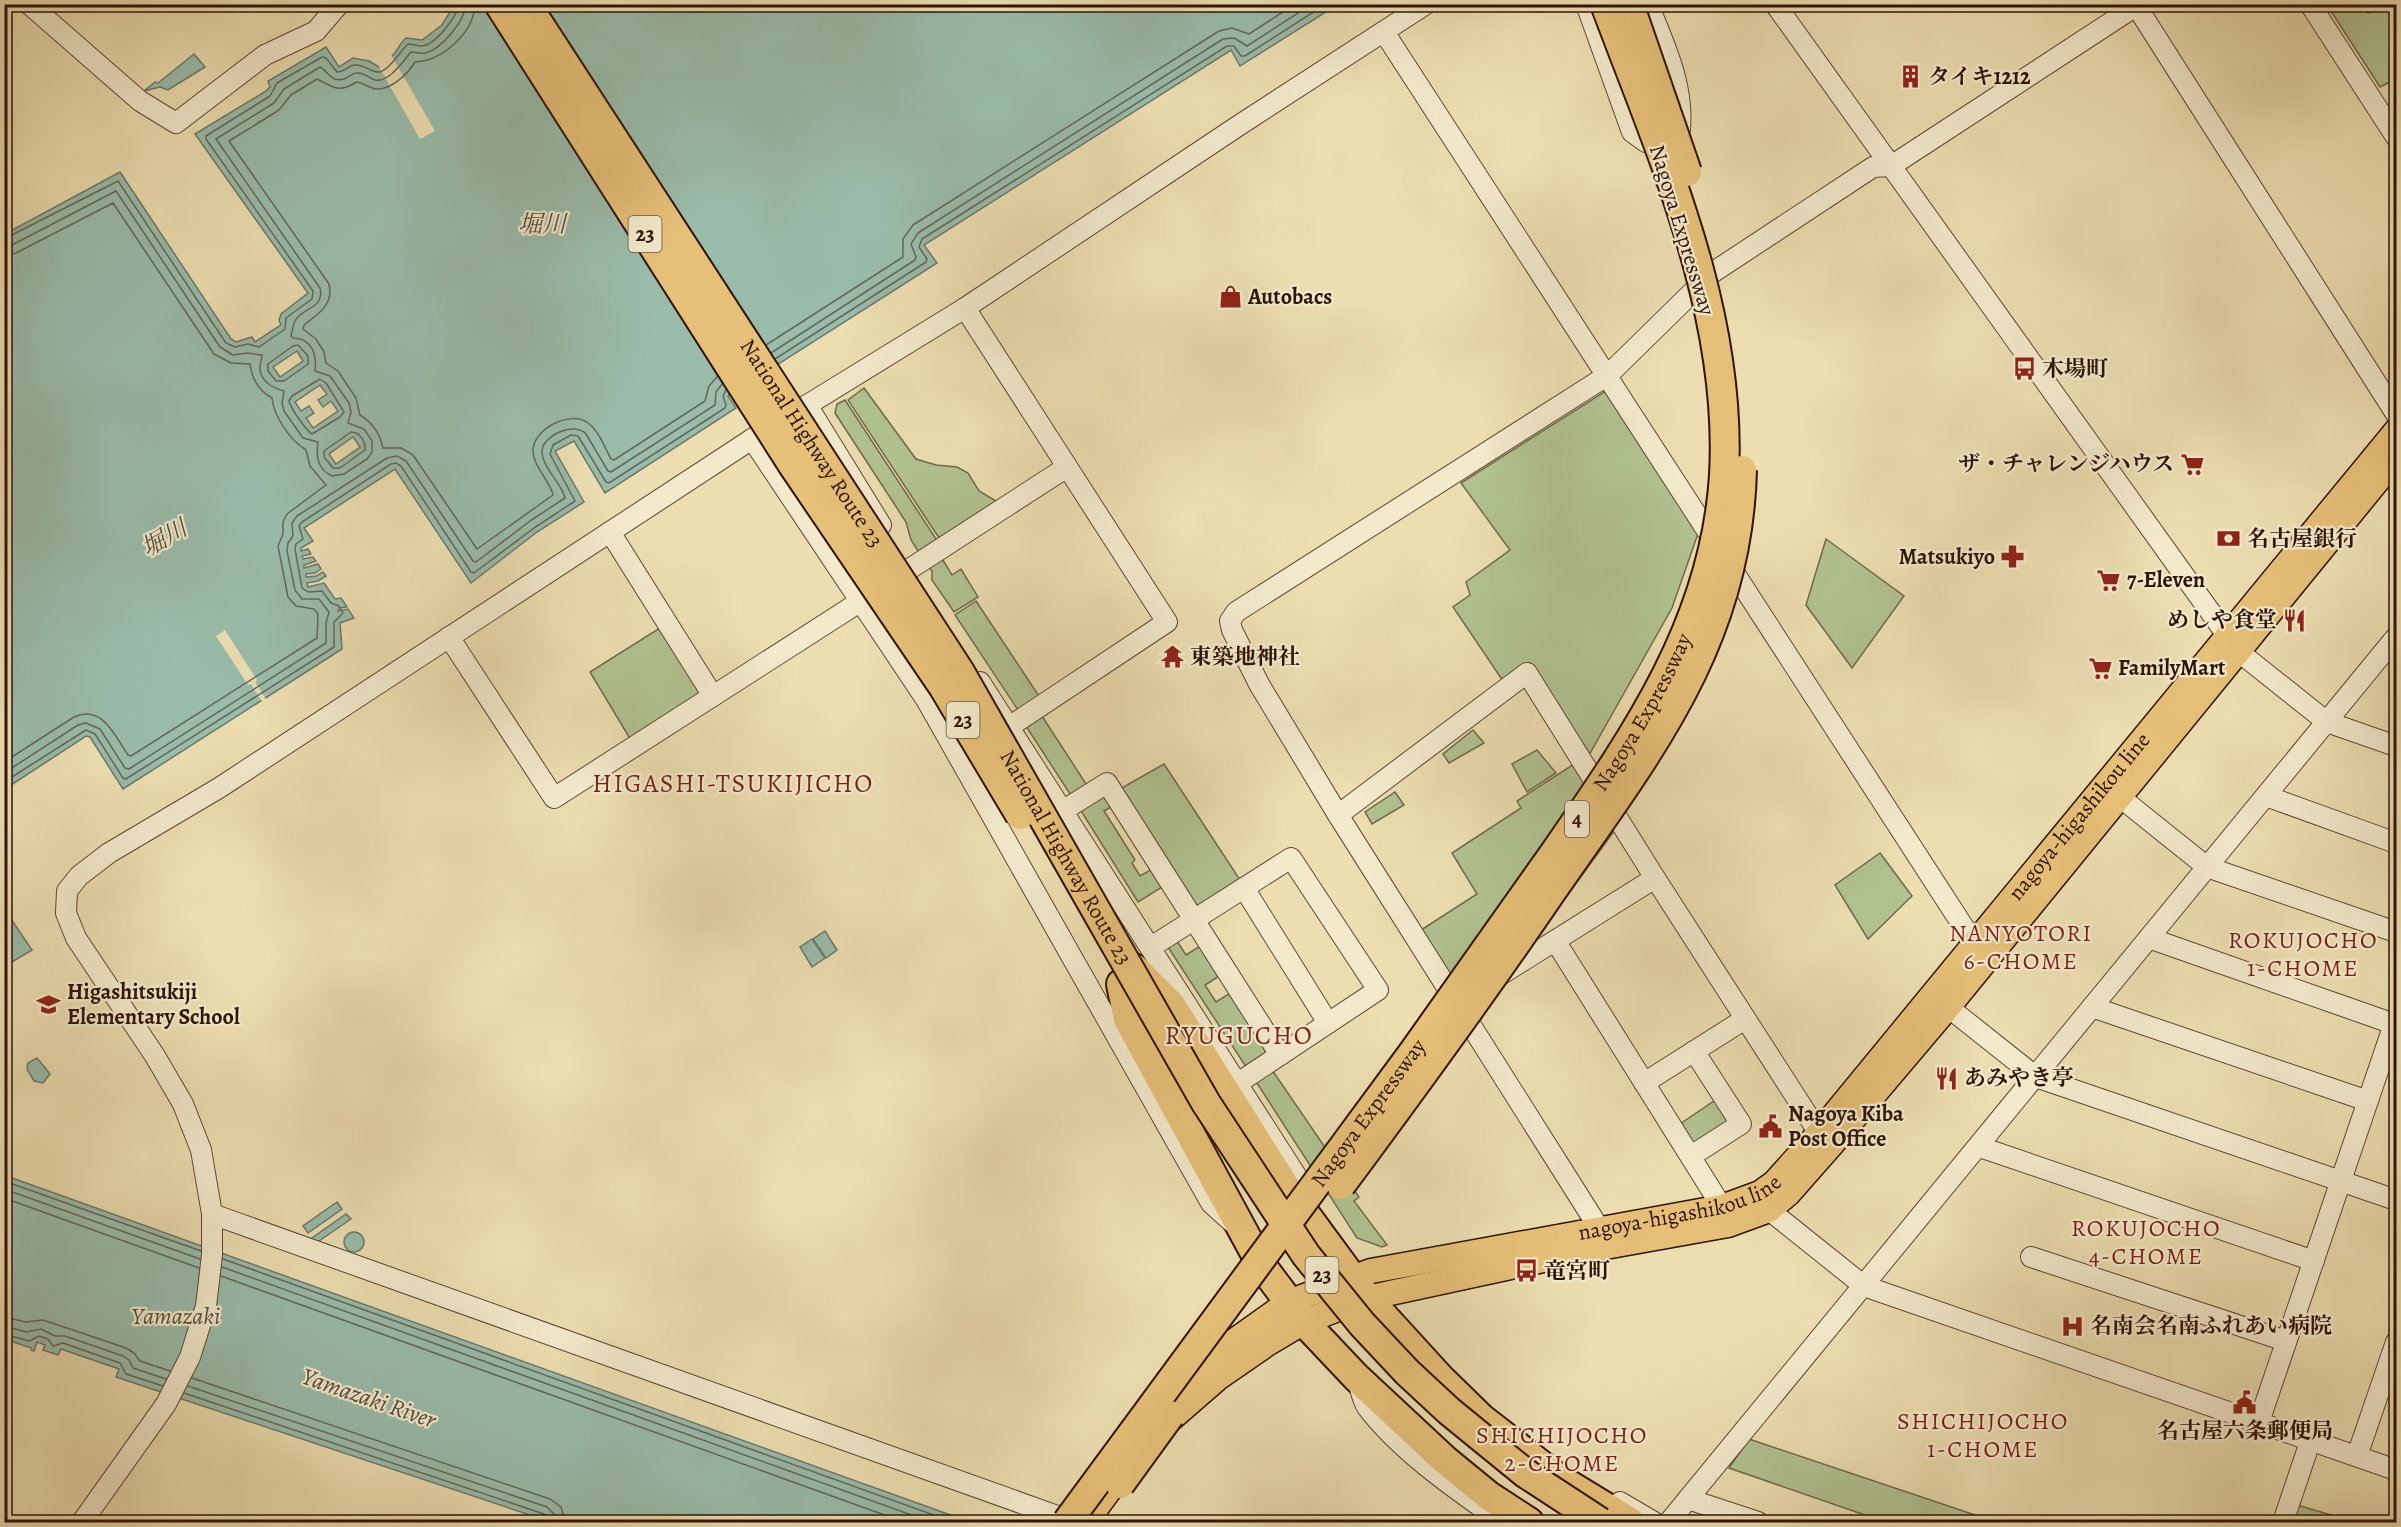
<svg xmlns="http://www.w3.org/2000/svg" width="2401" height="1527" viewBox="0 0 2401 1527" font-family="Alegreya,'Noto Serif JP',serif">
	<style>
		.green { fill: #b1c291; stroke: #706a4d; stroke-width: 1.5 }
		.water { fill: #99bcab; stroke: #6e786a; stroke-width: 1.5; fill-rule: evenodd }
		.pier { fill: #ecdeb1 }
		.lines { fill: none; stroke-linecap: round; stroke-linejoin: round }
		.shore { stroke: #64685a; stroke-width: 1.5 }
		.minor-casing { stroke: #5e4633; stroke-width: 22 }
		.major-casing { stroke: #2e1309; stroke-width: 27 }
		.highway-casing { stroke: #2e1309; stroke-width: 32 }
		.minor { stroke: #f3eacc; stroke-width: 20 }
		.major { stroke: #e6bf78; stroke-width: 24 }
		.highway { stroke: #e6bf78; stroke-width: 28 }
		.highway-bridge-casing { stroke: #2e1309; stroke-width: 32; stroke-linecap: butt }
		.highway-bridge { stroke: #e6bf78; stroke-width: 28 }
		.labels { text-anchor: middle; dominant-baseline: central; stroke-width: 4.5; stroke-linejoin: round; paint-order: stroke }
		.shield { fill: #f3eacc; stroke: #695444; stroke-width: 1.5 }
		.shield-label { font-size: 21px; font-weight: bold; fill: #2e1309 }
		.poi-label { font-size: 22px; font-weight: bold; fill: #2e1309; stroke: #f3eacc; text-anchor: start }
		.street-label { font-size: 22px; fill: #2e1309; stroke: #f3eacc }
		.water-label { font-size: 24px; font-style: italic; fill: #534e42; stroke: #f3eacc }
		.neighbourhood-label { font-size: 24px; letter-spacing: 1.5px; fill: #7a1f14; stroke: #f3eacc }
		.quarter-label { font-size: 26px; letter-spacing: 1.5px; fill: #7a1f14; stroke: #f3eacc }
	</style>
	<rect width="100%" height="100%" fill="#ecdeb1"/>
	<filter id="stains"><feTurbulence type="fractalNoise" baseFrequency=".00333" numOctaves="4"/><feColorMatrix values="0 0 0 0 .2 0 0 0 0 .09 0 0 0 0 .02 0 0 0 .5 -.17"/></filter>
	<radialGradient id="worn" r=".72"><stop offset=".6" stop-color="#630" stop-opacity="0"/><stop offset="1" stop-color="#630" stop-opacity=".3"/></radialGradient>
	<!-- green -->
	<g class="green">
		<path d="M2327 5H2362L2368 13 2387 5H2396V79L2380 87Z"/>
		<path d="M864 388 916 459 936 465 957 467 968 473 979 491 1001 504 941 541 848 400Z"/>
		<path d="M1609 389 1701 525 1672 608 1584 764 1528 670 1505 684 1453 607 1470 595 1466 582 1510 550 1461 483Z"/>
		<path d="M845 400 938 542 920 554 911 540 906 522 835 413 837 404Z"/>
		<path d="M1826 539 1904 596 1852 668 1806 605Z"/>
		<path d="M941 557 952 575 961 569 978 597 954 612 932 580V571L928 566Z"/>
		<path d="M976 601 1041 699 1020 713 955 615Z"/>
		<path d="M663 626 707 695 632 742 590 672Z"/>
		<path d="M1040 713 1088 787 1072 797 1024 723Z"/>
		<path d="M1473 730 1484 743 1449 763 1443 754Z"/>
		<path d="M1537 750 1556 773 1527 792 1512 764Z"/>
		<path d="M1164 764 1242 883 1197 913 1120 789Z"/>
		<path d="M1574 764 1615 830 1537 937 1456 989 1421 930 1477 894 1452 853 1521 808 1517 801Z"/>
		<path d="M1103 791 1116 804 1104 811 1135 860 1132 863 1140 876 1156 867 1167 884 1138 902 1078 806Z"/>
		<path d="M1395 792 1404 805 1372 824 1365 812Z"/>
		<path d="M1880 853 1912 896 1868 939 1835 885Z"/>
		<path d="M1175 938 1186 955 1205 943 1224 973 1205 985 1216 1002 1235 990 1273 1049 1248 1070 1166 944Z"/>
		<path d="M1270 1067 1359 1197 1354 1201 1387 1245 1382 1247 1357 1238 1253 1077Z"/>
		<path d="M1720 1097 1738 1123 1693 1153 1677 1126Z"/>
		<path d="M1749 1439 1996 1522H1885L1729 1468Z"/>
		<path d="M2297 1505 2355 1522H2290Z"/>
	</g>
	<!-- water -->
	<g class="water">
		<path d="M457 5H1337L1240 66 1231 50 924 245 937 263 728 396 736 408 605 493 574 441 555 451 584 502 537 532 471 583 395 469 304 528 313 541 301 548V551L308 549 311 554 302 556 303 559 313 557 316 561 304 565V568L318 564 321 569 315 573 306 574V577L316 576 323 572 326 576 318 581 307 583 308 587 324 583 335 599 341 598 347 607 339 608 338 611 348 609 354 618 340 623 342 649 123 789 90 737 86 736 5 789V234L120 172 231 339 236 342 252 337 255 342 281 325 279 320 281 314 308 293 195 134 266 91 270 87 268 81 326 47 339 67 353 58 369 61 379 67C383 60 389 60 394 54 398 49 400 43 406 38L422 40 442 25 453 7ZM297 351 303 361 280 377 273 367ZM320 385 327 394 318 400 323 407 331 401 338 411 313 428 306 418 314 413 309 406 301 411 295 402ZM353 437 360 447 336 464 329 454Z"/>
		<path d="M194 54 205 67 168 90 160 87 144 91 155 82 158 83Z"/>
		<path d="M5 910 32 950 12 962 5 952Z"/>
		<path d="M825 931 837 950 826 958 813 939Z"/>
		<path d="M812 939 825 958 812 967 800 947Z"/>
		<path d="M37 1058 50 1074 43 1083 34 1081 27 1069 28 1063Z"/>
		<path d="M4 1175 970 1522H551L116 1377 119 1369 61 1349 58 1355 43 1350 45 1345 37 1342 34 1351 31 1350V1348L5 1339Z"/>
		<path d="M337 1202 342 1209 308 1233 303 1226Z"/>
		<path d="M346 1214 351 1219 316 1243 312 1238Z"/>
		<circle cx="354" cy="1242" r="10"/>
	</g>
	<!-- pier -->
	<g class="pier">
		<path d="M390 53 435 131 420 139 379 67V60Z"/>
		<path d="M225 630 257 680 255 682 267 701 263 703 251 684 248 685 216 636Z"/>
	</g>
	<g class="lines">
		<!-- shore -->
		<g class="shore">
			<path d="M475 4C474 33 442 61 415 62 408 74 391 90 376 89 369 88 364 83 357 82 338 93 335 88 317 79L291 95 279 110 229 141 329 284C334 305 318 314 304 325L303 329 316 339 324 352 326 363 338 371 356 398 360 415C373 423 380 433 383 448H401L413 455 477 549 553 495C550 480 532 466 533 449 535 428 571 410 588 423 599 431 605 448 611 459L614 460 705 401 709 386 718 376"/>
			<path d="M4 239 118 181 226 343 235 347 248 344 259 347 285 329 286 318 312 299 313 291 206 139V136L270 96 277 83 322 57 326 58 337 72C344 72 348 66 354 65 364 64 369 71 377 72 387 74 401 50 408 44 413 44 417 46 422 46 435 45 457 17 459 4"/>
			<path d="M4 246 12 245 116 191 220 347 233 355 247 353 262 355C262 360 259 365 260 370 262 383 273 388 284 391L282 403 284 411 303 438 318 442C316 456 317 469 332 476L344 474 367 459 372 452V441L364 429 348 423 351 412 349 403 330 376 315 371C317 355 312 338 293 338L291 336C292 332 293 325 295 321 302 307 325 309 320 288L216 139 274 103 284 89 320 67C328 71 331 83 344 79 348 78 352 73 357 73 364 72 368 78 375 80 389 83 403 61 411 52 416 52 421 54 426 53 442 48 465 21 466 4"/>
			<path d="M4 255 16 253 113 203 214 354 231 363 250 364C252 379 259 391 272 398 274 417 290 440 306 450L310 466 326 485 287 514 283 522V534L278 546 288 597 296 606 314 609 318 614 317 638 131 756 128 755C115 736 102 704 74 717L4 762"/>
			<path d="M298 345 308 356V364L284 381H276L268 371V364L293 346Z"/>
			<path d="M766 345 903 257V239L913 225 1219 31 1232 28 1249 34 1295 4"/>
			<path d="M771 353 915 260 916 257 911 244 918 233 1223 39 1234 38 1247 46 1312 4"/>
			<path d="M775 359 926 262 927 259 919 247 922 239 1227 46H1234L1241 56H1245L1326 4"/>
			<path d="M320 379 326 383 344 412 340 417 312 434C306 430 291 409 289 401L292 396Z"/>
			<path d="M351 432C360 432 366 442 365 450L340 468H333L324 457V451Z"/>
			<path d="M4 773 78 725 86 723 100 729 125 768 129 769 326 643V623L329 612 319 599H302L295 590 287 551 288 543 293 536 292 523 297 516 387 458 397 456 406 461 473 561 476 562 530 521 565 498C562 483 542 468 542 451 542 436 574 421 586 434L608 471 611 472 715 405 716 392 722 384"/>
			<path d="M4 782 86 730 95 734 123 778 126 779 334 647V622L343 613 339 606 331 603 322 591 308 592 302 588 295 549 296 544 303 539 299 526 302 522 391 464 396 463 401 466 471 572 474 573 534 528 575 501 550 454 553 445 571 435 578 436 606 482 609 483 725 408 726 405 723 396 726 390"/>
			<path d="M4 1181 201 1251"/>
			<path d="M4 1189 200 1259"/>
			<path d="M4 1198 199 1268"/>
			<path d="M223 1259 953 1522"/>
			<path d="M222 1267 931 1522"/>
			<path d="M221 1276 904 1522"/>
			<path d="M4 1317 26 1322 43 1320 126 1348 134 1353 140 1361 170 1371"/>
			<path d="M4 1326 27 1332 41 1329 55 1336H65L123 1356 129 1360 133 1368 166 1379"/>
			<path d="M4 1334 29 1341 39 1336 48 1339 53 1346 63 1343 120 1363 126 1374 163 1386"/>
			<path d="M192 1378 550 1499 561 1507 565 1522"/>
			<path d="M188 1386 547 1507 554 1514 556 1522"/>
			<path d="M184 1393 544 1514 548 1517 549 1522"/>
		</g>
		<defs>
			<g id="minor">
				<path d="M29 4 140 101 176 123 265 55 316 31 339 4"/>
				<path d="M1586 4 1632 132 1646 142 1661 144"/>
				<path d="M1648 4C1664 44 1684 84 1680 129L1676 132"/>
				<path d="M1775 4 2239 652 2327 722 2396 746"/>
				<path d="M2135 4 2396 414"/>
				<path d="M2310 4 2396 137"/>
				<path d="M1384 32 1974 943"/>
				<path d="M965 308 1167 622 1009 727"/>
				<path d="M807 405 881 525"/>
				<path d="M752 439 927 701 1211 1203 1232 1222"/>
				<path d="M610 532 713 696"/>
				<path d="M908 570 1067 467"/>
				<path d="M449 637 554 798 861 601"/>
				<path d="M980 682 1297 1177 1303 1204"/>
				<path d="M2266 796 2396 843"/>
				<path d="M2121 798 2207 867 2396 932"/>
				<path d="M1064 810 1107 783 1280 1055"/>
				<path d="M1338 815 1527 673 1655 878 1819 1133 1830 1142"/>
				<path d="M1244 888 1328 1023"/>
				<path d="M2149 938 2394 1024"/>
				<path d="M1556 942 1722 1207"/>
				<path d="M1151 947 1291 858 1378 990 1238 1083"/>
				<path d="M1497 977 1655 878"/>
				<path d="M1948 1007 2036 1077 2396 1200"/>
				<path d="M2092 1007 2368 1101"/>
				<path d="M1644 1083 1745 1019"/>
				<path d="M1980 1147 2314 1261"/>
				<path d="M1691 1156 1741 1124 1694 1051"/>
				<path d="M1762 1197 1769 1210 1864 1286 2396 1470"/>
				<path d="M212 1214 1074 1522"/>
				<path d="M1599 1228 1338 815 1259 684 1232 630 1230 621 1236 612 1608 375 1712 273 1873 167 1891 166 2139 4"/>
				<path d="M2031 1257 2286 1341"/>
				<path d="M1359 1385C1361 1392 1363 1401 1367 1407 1401 1452 1457 1490 1502 1522"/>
				<path d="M2259 1422 2396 1018"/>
				<path d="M2357 1456 2396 1342"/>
				<path d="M1688 1499 1758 1522"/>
				<path d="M1620 1502 1654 1522"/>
				<path d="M82 1522 166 1404 190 1357 206 1306 212 1255V1214L201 1150 183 1104 155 1056 76 938 66 913 67 891 79 876 109 853 219 788 752 439 965 308 1241 124 1426 4"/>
				<path d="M1669 1522 2396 637"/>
				<path d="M2283 1522 2311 1439"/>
			</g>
			<g id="major">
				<path id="s1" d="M1178 1388 1199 1366 1289 1302 1371 1271 1722 1207 1760 1193 1774 1183 1819 1133 2396 431"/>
				<path d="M1157 1431 1218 1378 1267 1344 1304 1322 1367 1298 1594 1249 1728 1225 1769 1210 1788 1194 1832 1144 1948 1007 2396 458"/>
				<path d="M1086 1522 1127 1466"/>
			</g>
			<g id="highway">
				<path d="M1134 968 1171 1005 1284 1185 1367 1298 1440 1378 1481 1418 1558 1478 1630 1522"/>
				<path d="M1121 984 1128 1019 1262 1266 1304 1322 1356 1377 1445 1460 1489 1496 1529 1522"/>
			</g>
		</defs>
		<!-- minor casing -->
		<use href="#minor" class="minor-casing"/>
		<!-- major casing -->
		<use href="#major" class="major-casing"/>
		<!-- highway casing -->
		<use href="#highway" class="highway-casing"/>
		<!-- minor -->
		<use href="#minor" class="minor"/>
		<!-- major -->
		<use href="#major" class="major"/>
		<!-- highway -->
		<use href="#highway" class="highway"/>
		<defs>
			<g id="highway-bridge">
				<path d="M499 4 792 464 944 688 1020 815"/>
				<path id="s2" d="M526 4 960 672 1206 1103 1306 1255 1362 1324 1407 1372 1449 1411 1525 1473 1600 1522"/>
				<path d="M1629 4 1687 172"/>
				<path d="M1341 1185C1413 1088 1484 991 1552 891 1646 755 1738 644 1742 470"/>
				<path d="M1120 1484 1170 1415"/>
				<path id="s3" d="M1067 1522C1182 1365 1299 1209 1414 1051 1461 985 1508 919 1555 852 1636 735 1715 622 1724 475 1733 311 1661 154 1605 4"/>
			</g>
		</defs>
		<!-- highway-bridge casing -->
		<use href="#highway-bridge" class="highway-bridge-casing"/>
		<!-- highway-bridge -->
		<use href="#highway-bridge" class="highway-bridge"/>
	</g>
	<!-- icons -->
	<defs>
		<symbol id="building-bare" viewBox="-9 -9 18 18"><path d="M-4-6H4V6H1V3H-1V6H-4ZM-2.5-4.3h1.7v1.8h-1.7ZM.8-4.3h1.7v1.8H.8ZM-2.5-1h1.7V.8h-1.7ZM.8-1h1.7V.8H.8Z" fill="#8f2418" stroke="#f3eacc" stroke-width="2.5" paint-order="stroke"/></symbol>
		<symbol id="shop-bare" viewBox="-9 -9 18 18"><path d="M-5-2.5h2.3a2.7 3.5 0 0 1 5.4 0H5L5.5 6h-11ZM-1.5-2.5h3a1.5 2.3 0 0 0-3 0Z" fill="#8f2418" stroke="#f3eacc" stroke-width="2.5" paint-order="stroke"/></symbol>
		<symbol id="bus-bare" viewBox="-9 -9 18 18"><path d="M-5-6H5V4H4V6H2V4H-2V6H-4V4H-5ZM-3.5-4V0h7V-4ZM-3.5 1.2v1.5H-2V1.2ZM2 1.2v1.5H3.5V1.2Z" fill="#8f2418" stroke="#f3eacc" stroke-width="2.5" paint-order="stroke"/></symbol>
		<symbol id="supermarket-bare" viewBox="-9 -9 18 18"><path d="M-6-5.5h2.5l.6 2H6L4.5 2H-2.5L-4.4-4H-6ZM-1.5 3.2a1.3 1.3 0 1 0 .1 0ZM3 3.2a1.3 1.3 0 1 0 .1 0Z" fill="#8f2418" stroke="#f3eacc" stroke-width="2.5" paint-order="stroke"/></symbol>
		<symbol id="bank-bare" viewBox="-9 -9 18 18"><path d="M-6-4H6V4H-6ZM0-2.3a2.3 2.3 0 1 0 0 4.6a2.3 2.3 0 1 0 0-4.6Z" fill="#8f2418" stroke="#f3eacc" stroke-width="2.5" paint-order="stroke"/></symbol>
		<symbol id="pharmacy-bare" viewBox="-9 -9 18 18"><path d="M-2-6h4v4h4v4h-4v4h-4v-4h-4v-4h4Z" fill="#8f2418" stroke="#f3eacc" stroke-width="2.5" paint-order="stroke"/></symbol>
		<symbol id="restaurant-bare" viewBox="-9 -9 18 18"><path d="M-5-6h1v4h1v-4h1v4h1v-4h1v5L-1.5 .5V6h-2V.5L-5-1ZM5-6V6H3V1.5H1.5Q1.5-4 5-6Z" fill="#8f2418" stroke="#f3eacc" stroke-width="2.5" paint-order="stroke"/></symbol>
		<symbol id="temple-bare" viewBox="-9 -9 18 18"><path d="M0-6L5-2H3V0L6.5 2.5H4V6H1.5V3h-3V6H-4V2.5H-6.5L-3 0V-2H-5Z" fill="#8f2418" stroke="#f3eacc" stroke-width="2.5" paint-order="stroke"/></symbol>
		<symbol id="school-bare" viewBox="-9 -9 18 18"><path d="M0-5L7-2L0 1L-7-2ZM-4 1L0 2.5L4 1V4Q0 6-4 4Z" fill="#8f2418" stroke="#f3eacc" stroke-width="2.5" paint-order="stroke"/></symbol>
		<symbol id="civic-bare" viewBox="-9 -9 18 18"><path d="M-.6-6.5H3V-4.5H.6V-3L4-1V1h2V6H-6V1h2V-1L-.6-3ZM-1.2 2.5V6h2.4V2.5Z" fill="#8f2418" stroke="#f3eacc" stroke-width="2.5" paint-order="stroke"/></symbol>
		<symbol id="hospital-bare" viewBox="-9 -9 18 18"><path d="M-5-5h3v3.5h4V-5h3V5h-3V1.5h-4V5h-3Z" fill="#8f2418" stroke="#f3eacc" stroke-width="2.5" paint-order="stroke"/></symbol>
	</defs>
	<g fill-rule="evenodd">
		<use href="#building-bare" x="1894" y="60" width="33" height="33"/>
		<use href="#shop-bare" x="1214" y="280" width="33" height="33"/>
		<use href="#bus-bare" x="2008" y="352" width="33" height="33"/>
		<use href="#supermarket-bare" x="2176" y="448" width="33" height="33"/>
		<use href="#bank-bare" x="2212" y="522" width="33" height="33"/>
		<use href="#pharmacy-bare" x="1996" y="540" width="33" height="33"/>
		<use href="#supermarket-bare" x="2092" y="564" width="33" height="33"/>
		<use href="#restaurant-bare" x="2278" y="604" width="33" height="33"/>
		<use href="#temple-bare" x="1156" y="640" width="33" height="33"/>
		<use href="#supermarket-bare" x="2084" y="652" width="33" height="33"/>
		<use href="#school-bare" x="32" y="988" width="33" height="33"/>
		<use href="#restaurant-bare" x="1930" y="1062" width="33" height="33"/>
		<use href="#civic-bare" x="1754" y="1110" width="33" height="33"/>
		<use href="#bus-bare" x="1510" y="1254" width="33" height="33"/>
		<use href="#hospital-bare" x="2056" y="1310" width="33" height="33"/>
		<use href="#civic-bare" x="2228" y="1386" width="33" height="33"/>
	</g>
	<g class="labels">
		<!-- shield labels -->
		<g class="shield">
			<rect x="628.5" y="216" width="33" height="36" rx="4.5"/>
			<rect x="946.5" y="702" width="33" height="36" rx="4.5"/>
			<rect x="1565" y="801" width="24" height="36" rx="4.5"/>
			<rect x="1305.5" y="1257" width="33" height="36" rx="4.5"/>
		</g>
		<g class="shield-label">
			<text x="645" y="234">23</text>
			<text x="963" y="720">23</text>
			<text x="1577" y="819">4</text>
			<text x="1322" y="1275">23</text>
		</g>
		<!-- poi labels -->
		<g class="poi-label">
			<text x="1928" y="77">タイキ1212</text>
			<text x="1248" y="297">Autobacs</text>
			<text x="2042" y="369">木場町</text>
			<text x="2174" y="464" text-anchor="end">ザ・チャレンジハウス</text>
			<text x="2247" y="539">名古屋銀行</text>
			<text x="1995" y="557" text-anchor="end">Matsukiyo</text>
			<text x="2127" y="580">7-Eleven</text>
			<text x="2277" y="620" text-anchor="end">めしや食堂</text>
			<text x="1190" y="657">東築地神社</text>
			<text x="2118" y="668">FamilyMart</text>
			<text x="67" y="992">Higashitsukiji<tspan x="67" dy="25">Elementary School</tspan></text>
			<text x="1964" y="1078">あみやき亭</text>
			<text x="1788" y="1114">Nagoya Kiba<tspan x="1788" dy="25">Post Office</tspan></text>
			<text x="1544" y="1271">竜宮町</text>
			<text x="2090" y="1326">名南会名南ふれあい病院</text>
			<text x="2245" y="1431" text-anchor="middle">名古屋六条郵便局</text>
		</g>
		<!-- street labels -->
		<g class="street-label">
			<text transform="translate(1682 230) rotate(73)">Nagoya Expressway</text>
			<text stroke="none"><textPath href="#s2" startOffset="524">National Highway Route 23</textPath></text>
			<text stroke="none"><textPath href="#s3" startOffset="994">Nagoya Expressway</textPath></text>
			<text stroke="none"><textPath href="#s1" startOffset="1120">nagoya-higashikou line</textPath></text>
			<text stroke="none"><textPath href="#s2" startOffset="1010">National Highway Route 23</textPath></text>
			<text stroke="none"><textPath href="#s3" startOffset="508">Nagoya Expressway</textPath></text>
			<text stroke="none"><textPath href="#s1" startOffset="544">nagoya-higashikou line</textPath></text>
		</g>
		<!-- water labels -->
		<g class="water-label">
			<text x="542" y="224">堀川</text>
			<text transform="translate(164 538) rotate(-30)">堀川</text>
			<text x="176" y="1316">Yamazaki</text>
			<text transform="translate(369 1398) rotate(19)">Yamazaki River</text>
		</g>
		<!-- neighbourhood labels -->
		<g class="neighbourhood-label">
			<text x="2021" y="933">NANYOTORI<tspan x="2021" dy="28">6-CHOME</tspan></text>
			<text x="2303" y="940">ROKUJOCHO<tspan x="2303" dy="28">1-CHOME</tspan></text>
			<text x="2146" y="1228">ROKUJOCHO<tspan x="2146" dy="28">4-CHOME</tspan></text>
			<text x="1983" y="1421">SHICHIJOCHO<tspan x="1983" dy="28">1-CHOME</tspan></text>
			<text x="1562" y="1435">SHICHIJOCHO<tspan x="1562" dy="28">2-CHOME</tspan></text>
		</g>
		<!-- quarter labels -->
		<g class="quarter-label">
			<text x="733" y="783">HIGASHI-TSUKIJICHO</text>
			<text x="1239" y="1035">RYUGUCHO</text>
		</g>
	</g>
	<!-- margin -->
	<rect width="2401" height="1527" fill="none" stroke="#ecdeb1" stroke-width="24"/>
	<rect x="6" y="6" width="2389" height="1515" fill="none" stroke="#2e1309" stroke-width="3"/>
	<rect x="12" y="12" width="2377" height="1503" fill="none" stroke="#2e1309" stroke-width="1.5"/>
	<rect width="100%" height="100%" filter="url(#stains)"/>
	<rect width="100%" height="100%" fill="url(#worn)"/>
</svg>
